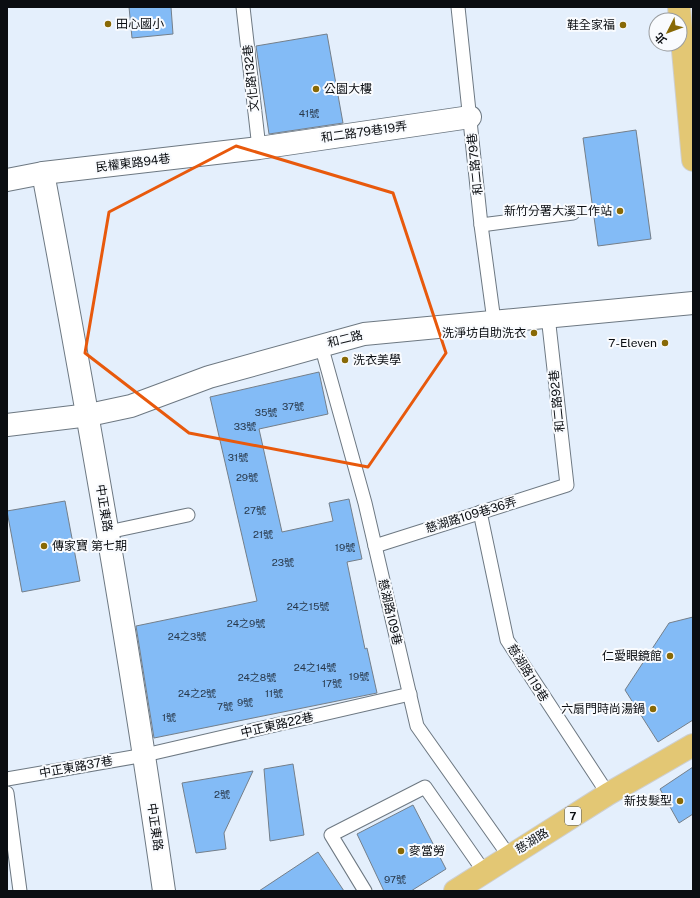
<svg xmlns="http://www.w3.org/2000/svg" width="700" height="898" viewBox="0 0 700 898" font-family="'Public Sans','Noto Sans TC',sans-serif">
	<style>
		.building { fill: #83bbf6; stroke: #747f8a }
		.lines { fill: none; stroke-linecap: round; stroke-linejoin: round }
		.lane-casing { stroke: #6d7882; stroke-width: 15 }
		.street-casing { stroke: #6d7882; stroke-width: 24 }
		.primary-casing { stroke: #cecfcf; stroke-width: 24 }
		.lane { stroke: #fff; stroke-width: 13 }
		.street { stroke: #fff; stroke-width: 22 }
		.primary { stroke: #e3c774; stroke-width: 22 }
		.marked { fill: none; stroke: #e8590c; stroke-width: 3; stroke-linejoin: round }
		.poi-dot { fill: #886906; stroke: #f9fbfe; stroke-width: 1.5 }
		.labels { text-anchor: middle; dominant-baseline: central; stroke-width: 4; stroke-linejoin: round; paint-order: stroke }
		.number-label { font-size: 10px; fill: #28384a }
		.shield { fill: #f9fbfe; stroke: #525458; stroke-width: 1 }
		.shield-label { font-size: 11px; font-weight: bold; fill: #0a0d11 }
		.poi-label { font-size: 12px; fill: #0a0d11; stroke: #f9fbfe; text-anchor: end }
		.street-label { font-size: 12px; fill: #0a0d11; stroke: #f9fbfe }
	</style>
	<rect width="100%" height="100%" fill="#e4effc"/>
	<!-- building -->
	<g class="building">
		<path d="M129 7H171L173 34 132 38Z"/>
		<path d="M327 34 343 123 269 134 256 46Z"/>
		<path d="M636 130 651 239 598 246 583 138Z"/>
		<path d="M319 372 328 414 259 429 282 532 333 521 329 503 349 499 362 559 347 562 365 649 367 648 377 693 154 738 136 626 257 601 210 397Z"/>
		<path d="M65 501 80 581 22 592 7 511Z"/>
		<path d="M693 617V720L658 742 625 690 669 623Z"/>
		<path d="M293 764 304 835 270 841 264 769Z"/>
		<path d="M693 767V814L679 823 660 789Z"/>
		<path d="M253 771 224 833 226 849 196 853 182 783Z"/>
		<path d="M413 805 446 869 411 891H384L357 834Z"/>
		<path d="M318 852 344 891H259Z"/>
	</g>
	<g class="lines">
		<defs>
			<g id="lane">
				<path d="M243 7 259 148"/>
				<path d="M458 7 481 225 494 321"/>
				<path d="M481 225 573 213"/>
				<path d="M321 345 365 503 417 726 509 856"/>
				<path d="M480 512 507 640 608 794"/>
				<path d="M108 532 188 515"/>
				<path d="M375 546 567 485 548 316"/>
				<path d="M7 779 145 755 410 694"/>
				<path d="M7 793 20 891"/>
				<path d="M365 891 331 835 425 787 485 873"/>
			</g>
			<g id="street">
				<path d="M43 173C88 412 130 651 164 891"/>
				<path d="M7 180 43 173 259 148 470 117"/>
				<path d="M7 425 89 415 131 406 209 377 364 334 693 303"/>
			</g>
			<g id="primary">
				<path d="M679 7 693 160"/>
				<path d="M455 891 608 794 693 745"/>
			</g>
		</defs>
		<!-- lane casing -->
		<use href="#lane" class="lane-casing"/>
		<!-- street casing -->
		<use href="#street" class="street-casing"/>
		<!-- primary casing -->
		<use href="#primary" class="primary-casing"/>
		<!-- lane -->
		<use href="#lane" class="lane"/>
		<!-- street -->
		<use href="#street" class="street"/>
		<!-- primary -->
		<use href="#primary" class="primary"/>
	</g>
	<!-- marked area -->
	<path class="marked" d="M236 146 393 193 446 353 368 467 189 433 85 353 109 212Z"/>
	<!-- markers -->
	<g class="poi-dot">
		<circle cx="108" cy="24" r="4"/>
		<circle cx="623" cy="25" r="4"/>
		<circle cx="316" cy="89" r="4"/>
		<circle cx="620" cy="211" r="4"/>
		<circle cx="534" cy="333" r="4"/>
		<circle cx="665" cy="343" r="4"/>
		<circle cx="345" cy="360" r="4"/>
		<circle cx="44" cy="546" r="4"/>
		<circle cx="670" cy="656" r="4"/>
		<circle cx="653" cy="709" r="4"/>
		<circle cx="680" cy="801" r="4"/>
		<circle cx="401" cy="851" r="4"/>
	</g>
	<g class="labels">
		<!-- number labels -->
		<g class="number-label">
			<text x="309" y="113">41號</text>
			<text x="293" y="406">37號</text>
			<text x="266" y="412">35號</text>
			<text x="245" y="426">33號</text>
			<text x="238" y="457">31號</text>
			<text x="247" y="477">29號</text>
			<text x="255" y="510">27號</text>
			<text x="263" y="534">21號</text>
			<text x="345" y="547">19號</text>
			<text x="283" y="562">23號</text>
			<text x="308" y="606">24之15號</text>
			<text x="246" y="623">24之9號</text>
			<text x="187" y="636">24之3號</text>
			<text x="315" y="667">24之14號</text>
			<text x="359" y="676">19號</text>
			<text x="257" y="677">24之8號</text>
			<text x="332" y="683">17號</text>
			<text x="197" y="693">24之2號</text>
			<text x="274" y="693">11號</text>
			<text x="245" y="702">9號</text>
			<text x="225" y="706">7號</text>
			<text x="169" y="717">1號</text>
			<text x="222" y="794">2號</text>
			<text x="395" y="879">97號</text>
		</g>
		<!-- shield labels -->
		<rect class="shield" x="565" y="807" width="16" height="18" rx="3"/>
		<g class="shield-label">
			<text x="573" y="816">7</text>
		</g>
		<!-- poi labels -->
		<g class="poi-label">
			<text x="116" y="24" text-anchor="start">田心國小</text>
			<text x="615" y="25">鞋全家福</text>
			<text x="324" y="89" text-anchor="start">公園大樓</text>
			<text x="612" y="211">新竹分署大溪工作站</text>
			<text x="526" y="333">洗淨坊自助洗衣</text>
			<text x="657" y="343">7-Eleven</text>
			<text x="353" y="360" text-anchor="start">洗衣美學</text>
			<text x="52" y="546" text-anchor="start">傳家寶 第七期</text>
			<text x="662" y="656">仁愛眼鏡館</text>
			<text x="645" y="709">六扇門時尚湯鍋</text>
			<text x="672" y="801">新技髮型</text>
			<text x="409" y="851" text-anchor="start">麥當勞</text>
		</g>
		<!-- street labels -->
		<g class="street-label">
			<text transform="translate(251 78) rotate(-96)">文化路132巷</text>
			<text transform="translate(364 132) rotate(-8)">和二路79巷19弄</text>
			<text transform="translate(133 163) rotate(-7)">民權東路94巷</text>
			<text transform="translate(475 164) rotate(-96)">和二路79巷</text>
			<text transform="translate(345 339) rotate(-14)">和二路</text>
			<text transform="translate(557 401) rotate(-96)">和二路92巷</text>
			<text transform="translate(104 508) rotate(81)">中正東路</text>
			<text transform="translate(471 515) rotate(-17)">慈湖路109巷36弄</text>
			<text transform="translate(390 612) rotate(77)">慈湖路109巷</text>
			<text transform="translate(528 673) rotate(58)">慈湖路119巷</text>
			<text transform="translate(277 725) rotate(-13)">中正東路22巷</text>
			<text transform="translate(76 767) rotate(-10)">中正東路37巷</text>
			<text transform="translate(155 827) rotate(82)">中正東路</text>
			<text transform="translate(532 841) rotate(-32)">慈湖路</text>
		</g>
	</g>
	<!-- border -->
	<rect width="700" height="898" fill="none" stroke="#0a0d11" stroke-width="16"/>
	<!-- north arrow -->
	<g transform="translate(668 32) rotate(228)"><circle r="19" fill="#f9fbfe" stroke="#999c9f"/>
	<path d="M0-3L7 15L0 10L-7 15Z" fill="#886906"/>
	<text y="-6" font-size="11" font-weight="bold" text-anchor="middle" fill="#0a0d11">北</text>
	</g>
</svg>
